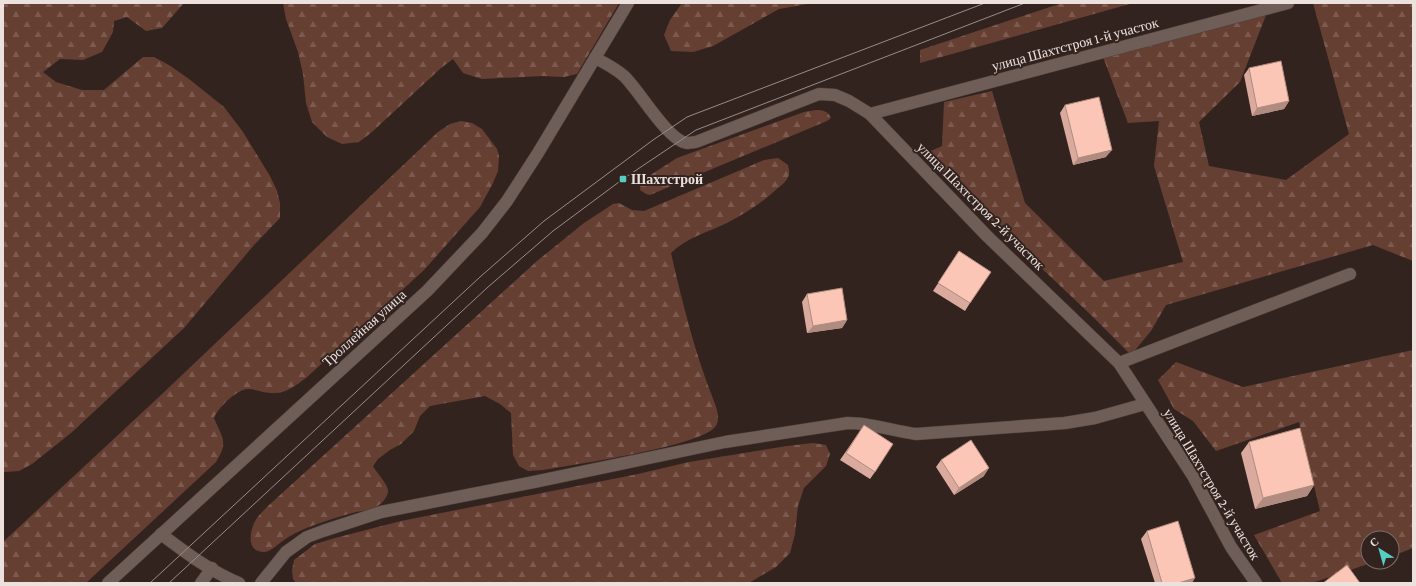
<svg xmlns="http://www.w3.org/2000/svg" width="1416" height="586" viewBox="0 0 1416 586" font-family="'Crimson Pro',serif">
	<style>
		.forest { fill: url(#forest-firs) }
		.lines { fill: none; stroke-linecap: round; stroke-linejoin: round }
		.minor-casing { stroke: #4c403b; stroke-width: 13 }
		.minor { stroke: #6f5d57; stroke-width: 12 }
		.tram { stroke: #998b87; stroke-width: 1 }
		.wall { fill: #d9aa9d }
		.shaded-wall { fill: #b08b7f }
		.building { fill: #fcc6b6; stroke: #b08b7f }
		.poi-dot { fill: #56cec4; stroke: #33231f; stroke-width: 1.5 }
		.labels { text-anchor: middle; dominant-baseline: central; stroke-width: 4; stroke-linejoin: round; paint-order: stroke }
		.street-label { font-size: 14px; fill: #ece1dd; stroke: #33231f }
		.poi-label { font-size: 14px; font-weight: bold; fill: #ece1dd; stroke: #33231f; text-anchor: start }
	</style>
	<defs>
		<pattern id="forest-firs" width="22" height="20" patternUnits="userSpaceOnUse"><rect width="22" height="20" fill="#663f33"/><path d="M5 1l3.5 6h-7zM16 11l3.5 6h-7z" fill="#7c5a50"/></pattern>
	</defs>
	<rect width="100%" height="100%" fill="#33231f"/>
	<!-- forest -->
	<g class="forest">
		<path d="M3 3H184L162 28 146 31 127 17 114 21 113 32 102 52 83 60 60 59 43 72 56 82 82 90H104L143 57H154L169 65 189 79 224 107 243 132 270 176 277 191 280 203V218L254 245 184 328 71 433 32 464 19 471 5 472H3Z"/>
		<path d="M283 3H619L577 74 564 77 542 76 482 79 463 73 453 59 441 68 372 132 359 142 342 144 327 137 312 122 306 103 303 74 298 52 286 19Z"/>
		<path d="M682 3H813L779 9 713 46 693 52 671 51 664 35 670 20Z"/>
		<path d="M1062 3H1133L920 63V50Z"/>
		<path d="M1313 3H1413V261L1373 245 1166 305 1151 331 1131 355 1091 315 922 155 942 146 944 102 992 91 1025 203 1104 281 1183 262 1154 166 1159 121 1128 123 1103 57 1268 10 1240 82 1199 122 1209 166 1286 180 1349 134Z"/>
		<path d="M816 110C823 110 828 111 831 118L827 121 650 195 646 194 640 190 641 181 677 158 804 112Z"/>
		<path d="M461 121 472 123 482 129 497 149 499 156 498 171 493 183 480 207 424 270 306 378C297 384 287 393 276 393 265 394 257 389 248 389 237 389 218 408 214 418 222 438 229 441 216 462L86 583H3V542L161 395 438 132 450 124Z"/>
		<path d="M778 158 788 165C788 167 790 171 789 174 788 180 782 185 778 188 763 202 745 214 727 223 708 232 686 238 671 253 682 301 694 350 712 396 715 404 722 419 715 427 701 446 572 465 543 470L528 471 519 466 513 455 511 413 500 404 485 396 430 406 420 416 414 431 401 444 390 450 378 459 373 466C376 472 389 486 388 491 388 497 381 505 375 507 369 511 359 511 352 513 344 515 336 518 329 520 313 525 297 531 284 540 278 544 271 552 263 552 245 551 250 528 257 518 260 514 264 510 268 506L537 261 584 223 613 204 619 203 632 210 644 211 764 160Z"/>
		<path d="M1413 350V548L1392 556V538H1368V562H1374L1312 583H1282L1254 535 1320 511 1299 422 1216 451 1193 421 1174 409 1158 380 1176 362 1243 387Z"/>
		<path d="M813 443 826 445 830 454 826 466 804 488 798 506 795 534 790 553 776 567 749 583H296L293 579 292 570 294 560 315 544 335 538 401 521 638 474 689 462 787 446Z"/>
	</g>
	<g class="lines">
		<defs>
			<g id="minor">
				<path d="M595 58C605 63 615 68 624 76 639 90 668 141 687 143 689 143 693 142 696 142L819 94 835 95 849 101 870 114 987 236 1119 363 1193 476 1231 547 1256 583"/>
				<path d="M870 114 1288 3"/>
				<path d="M1119 363 1350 274"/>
				<path d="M161 534C185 552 211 572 239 583"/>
				<path d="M108 583 427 291 482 233 507 201 538 153 628 3"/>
				<path d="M201 583 212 568"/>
				<path d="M261 583 286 552 307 537 323 531 381 512 534 482 725 442 848 423C871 423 893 431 916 434L1065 423 1095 418 1145 404"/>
			</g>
		</defs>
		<!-- minor casing -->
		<use href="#minor" class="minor-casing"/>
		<!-- minor -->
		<use href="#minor" class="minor"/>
		<!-- tram -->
		<g class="tram">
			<path d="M150 583 480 277 544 221 653 140 687 117 985 3"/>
			<path d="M169 583 488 287 553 231 623 179 696 130 1025 3"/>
		</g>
	</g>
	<!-- wall -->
	<g class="wall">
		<path d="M1249 68 1289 101 1284 109 1252 116 1244 75Z"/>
		<path d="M1065 105 1106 157 1073 165 1060 113Z"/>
		<path d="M959 251 970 303 965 311 933 291Z"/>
		<path d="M807 294 847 320 842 328 807 333 802 302Z"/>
		<path d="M864 425 875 472 870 479 840 460Z"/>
		<path d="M1249 442 1314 485 1307 496 1255 509 1241 453Z"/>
		<path d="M941 460 984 476 954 495 936 467Z"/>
		<path d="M1147 531 1192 583H1155L1141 539Z"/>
	</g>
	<!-- shaded-wall -->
	<g class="shaded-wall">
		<path d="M1289 101 1284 109 1252 116 1257 108Z"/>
		<path d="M1112 150 1106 157 1073 165 1078 158Z"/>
		<path d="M847 320 842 328 807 333 813 326Z"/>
		<path d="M989 468 984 476 954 495 959 488Z"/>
		<path d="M1314 485 1307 496 1255 509 1263 498Z"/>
		<path d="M1195 578 1192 583H1178Z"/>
	</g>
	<!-- building -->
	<g class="building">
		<path d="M1281 61 1289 101 1257 108 1249 68Z"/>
		<path d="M1099 97 1112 150 1078 158 1065 105Z"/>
		<path d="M959 251 991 272 970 303 938 283Z"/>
		<path d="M842 288 847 320 813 326 807 294Z"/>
		<path d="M864 425 893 444 875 472 846 453Z"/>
		<path d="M1300 428 1314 485 1263 498 1249 442Z"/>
		<path d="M971 440 989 468 959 488 941 460Z"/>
		<path d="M1178 521 1195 578 1178 583H1162L1147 531Z"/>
		<path d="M1347 565 1360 583H1323Z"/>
	</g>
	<!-- markers -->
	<rect class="poi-dot" x="619" y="175" width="8" height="8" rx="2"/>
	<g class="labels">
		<!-- street labels -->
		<g class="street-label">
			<text transform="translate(1075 44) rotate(-15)">улица Шахтстроя 1-й участок</text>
			<text transform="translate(981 206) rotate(45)">улица Шахтстроя 2-й участок</text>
			<text transform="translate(364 328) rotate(-42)">Троллейная улица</text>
			<text transform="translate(1212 484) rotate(59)">улица Шахтстроя 2-й участок</text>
		</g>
		<!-- poi labels -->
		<g class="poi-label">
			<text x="631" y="179">Шахтстрой</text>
		</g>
	</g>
	<!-- border -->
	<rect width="1416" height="586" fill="none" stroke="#ece1dd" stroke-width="8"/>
	<!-- north arrow -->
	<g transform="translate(1380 550) rotate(323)"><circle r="19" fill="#33231f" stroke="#7d6f6b"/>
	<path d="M0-3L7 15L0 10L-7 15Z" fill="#56cec4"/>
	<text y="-6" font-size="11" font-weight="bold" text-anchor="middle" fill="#ece1dd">С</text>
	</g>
</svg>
